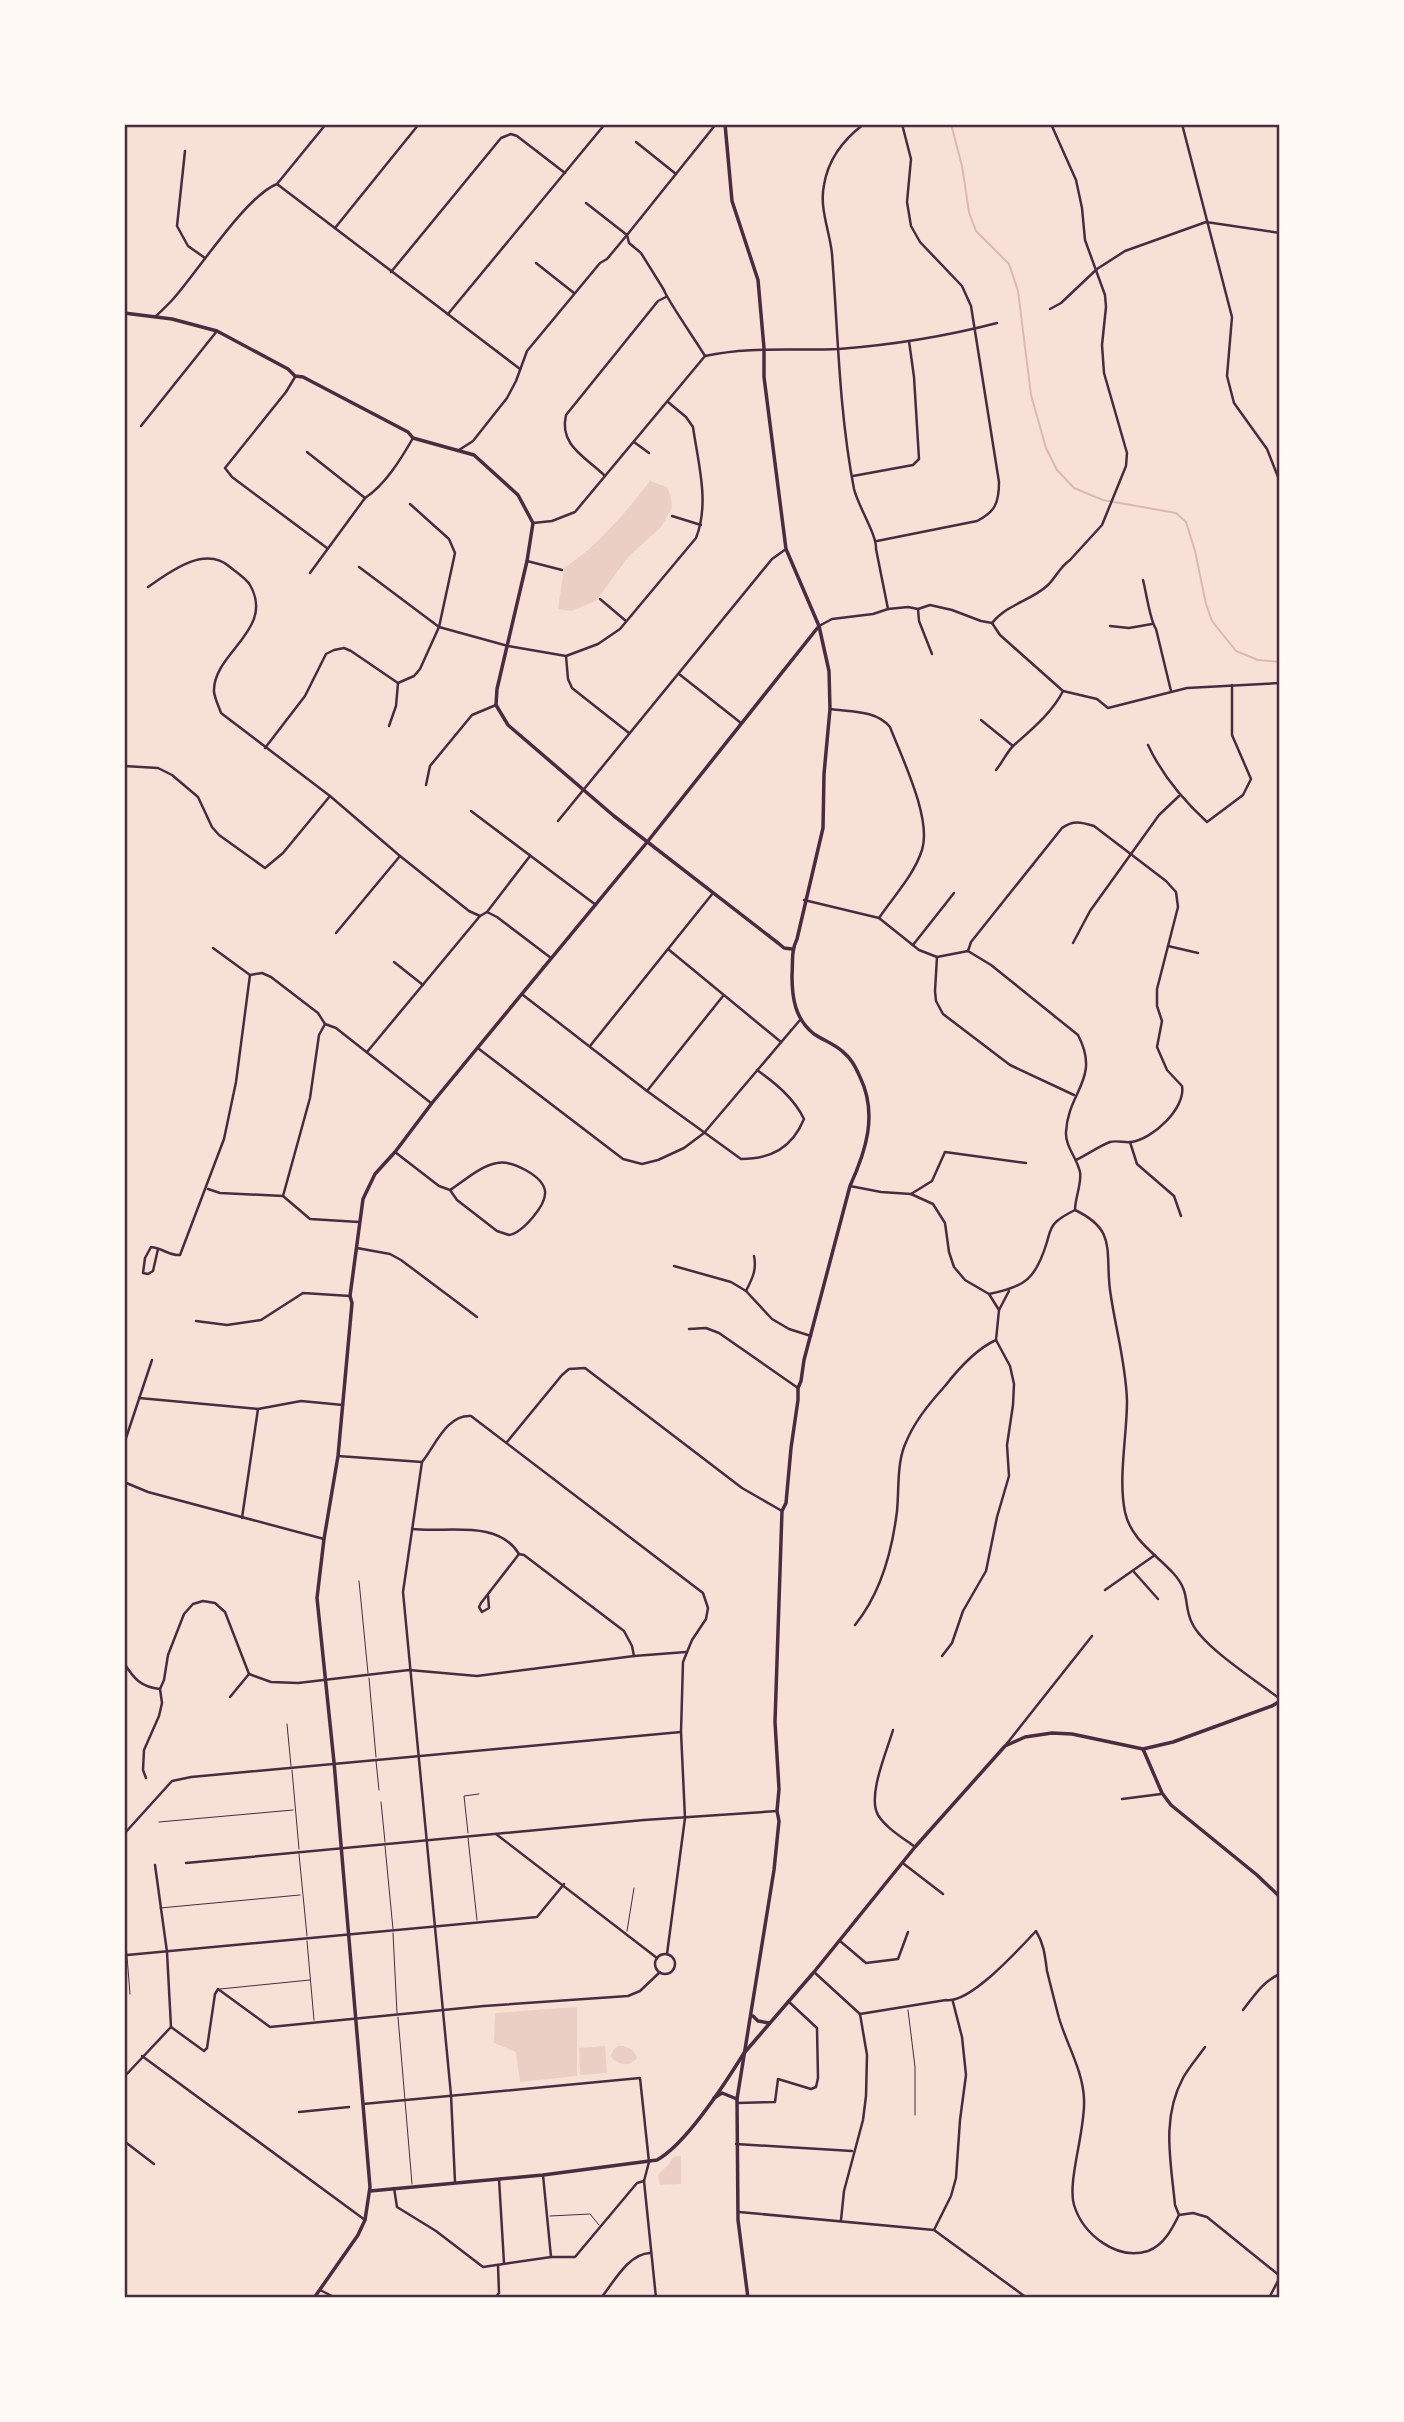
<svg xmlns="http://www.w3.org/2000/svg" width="1404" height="2422" viewBox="0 0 1404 2422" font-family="'Asap Condensed',sans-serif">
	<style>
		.green { fill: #ebcfc5 }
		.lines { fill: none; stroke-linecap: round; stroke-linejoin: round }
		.stream { stroke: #dcb8b0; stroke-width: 2 }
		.service { stroke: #4a2c40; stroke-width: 1 }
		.minor { stroke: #4a2c40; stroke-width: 2.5 }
		.tertiary { stroke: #4a2c40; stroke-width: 3.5 }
		.secondary { stroke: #4a2c40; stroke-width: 3.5 }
		.neatline { fill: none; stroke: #4a2c40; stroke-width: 2.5 }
	</style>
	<rect width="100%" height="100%" fill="#f7e1d7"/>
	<!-- green -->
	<g class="green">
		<path d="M650 481 667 487 671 497 672 508 661 527 628 557 596 601 571 611 558 609 564 568C599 545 624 514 650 481Z"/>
		<path d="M577 2007V2076L520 2082 516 2052 494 2043 495 2013Z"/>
		<path d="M605 2046 607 2073 580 2075 579 2048Z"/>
		<path d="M618 2046C626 2045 635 2050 637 2058 629 2068 617 2065 610 2056L614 2049Z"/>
		<path d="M681 2156V2184L660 2185 658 2175C663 2168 668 2168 673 2157Z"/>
	</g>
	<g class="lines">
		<!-- stream -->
		<path class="stream" d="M951 124 962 166 969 212 976 231 1009 264 1018 291 1031 395 1046 448 1057 470 1074 488 1103 500 1176 513 1186 522 1195 551 1206 604 1212 621 1236 651 1258 660 1280 662"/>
		<!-- service -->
		<g class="service">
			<path d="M359 1581 368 1673"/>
			<path d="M369 1678 376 1757"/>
			<path d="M287 1724 291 1766"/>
			<path d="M376 1761 379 1790"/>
			<path d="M292 1770 299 1849"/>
			<path d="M381 1802 385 1842"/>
			<path d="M159 1822 293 1810"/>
			<path d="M468 1833 464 1796 479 1794"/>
			<path d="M468 1838 477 1920"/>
			<path d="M385 1846 393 1929"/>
			<path d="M299 1854 307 1936"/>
			<path d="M160 1908 300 1895"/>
			<path d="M124 1918 130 1994"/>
			<path d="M627 1931 634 1888"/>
			<path d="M393 1933 397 2013"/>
			<path d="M307 1941 314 2020"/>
			<path d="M220 1989 310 1980"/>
			<path d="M908 2010 915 2067V2115"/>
			<path d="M398 2017 412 2184"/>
			<path d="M550 2216 590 2214 599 2225"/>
		</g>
		<!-- minor -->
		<g class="minor">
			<path d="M864 124C844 139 828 160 824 185 819 208 830 232 832 254 838 333 839 412 854 489 858 506 877 535 876 549L888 609"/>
			<path d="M1182 124 1232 317 1227 376 1234 403 1267 449 1280 482"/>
			<path d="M636 142 676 174"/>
			<path d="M185 151 177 226 188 246 205 258"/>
			<path d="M277 184 520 369"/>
			<path d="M586 203 627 235 629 243 641 253 664 290C666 298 698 344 705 356"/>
			<path d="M335 228 419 124"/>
			<path d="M536 263 574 293"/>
			<path d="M391 272 501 138 511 134 517 136 565 173"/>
			<path d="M1050 309 1061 303 1097 269 1125 251 1206 222 1280 233"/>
			<path d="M448 314 605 124"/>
			<path d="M155 317C161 311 168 305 174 298 198 271 246 196 277 184L326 124"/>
			<path d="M295 377 286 392 225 468 232 477 327 548"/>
			<path d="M141 426 217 331"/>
			<path d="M634 442 649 453"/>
			<path d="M459 450 473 441 507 398 516 381 527 351 600 263 607 259 627 235 716 124"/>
			<path d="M307 452 365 498"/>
			<path d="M604 475C584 456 559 445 566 415L658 301 666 297"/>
			<path d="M853 476 913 465 919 459 914 377 909 341"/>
			<path d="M672 516 701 525"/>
			<path d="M533 523 552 521 575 512 705 356C750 346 793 351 839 349 890 345 947 336 997 323"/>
			<path d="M877 541 977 521C995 512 999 503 999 482L971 306 962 286 920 242 911 226 907 202 911 159 902 124"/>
			<path d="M527 561 562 570"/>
			<path d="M359 567 439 627 508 646 566 656 598 644 620 629 696 538C710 503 698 463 693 427L686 417 668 402"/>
			<path d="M310 573 365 498C385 485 401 459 413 438"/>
			<path d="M1143 580C1146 591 1150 621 1156 629L1171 691"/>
			<path d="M148 587C171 571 205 545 230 567 236 572 246 578 250 585 276 630 212 653 214 692 215 699 219 707 221 713L330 796 400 856 469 911 480 916"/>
			<path d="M600 599 626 621"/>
			<path d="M918 609 919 621 932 654"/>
			<path d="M992 623C1007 604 1031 601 1048 585 1056 577 1060 567 1070 560L1102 525 1126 466 1127 453 1104 373 1102 345 1106 307 1105 295 1085 240 1082 208 1076 180 1051 124"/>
			<path d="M819 626 832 619 873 614 888 609 908 607 918 609 930 605 952 610 981 621 992 623 1000 635 1063 691 1097 699 1108 708 1187 688 1280 683"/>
			<path d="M1110 626 1129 628 1152 624"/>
			<path d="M566 656 568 679 572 688 629 733"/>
			<path d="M679 674 741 723"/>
			<path d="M830 709C851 712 876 710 890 727 902 758 932 819 922 850 914 875 893 897 879 918"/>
			<path d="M981 720 1013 746"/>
			<path d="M389 726 396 706 398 683"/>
			<path d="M1148 745C1162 775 1183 800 1207 822L1243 795 1251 779 1232 735V685"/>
			<path d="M265 748 305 696 326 654 334 650 344 648 351 651 398 683 414 676 420 669 439 627 455 553 449 539 410 504"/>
			<path d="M124 766 158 768 172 775 198 797 212 827 219 835 265 868 283 853 330 796"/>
			<path d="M996 770C1002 763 1007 752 1013 746 1031 730 1052 713 1063 691"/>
			<path d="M426 785 430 766 472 715 496 705"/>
			<path d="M471 811 596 905"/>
			<path d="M558 821 772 559 786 549"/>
			<path d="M804 900 879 918 919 950 937 957 968 951 991 965 1078 1035C1101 1079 1068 1091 1066 1132 1065 1146 1077 1158 1080 1172 1082 1183 1075 1198 1075 1210"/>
			<path d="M487 912 497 917 551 958"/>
			<path d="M336 933 400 856"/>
			<path d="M1073 943 1090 911 1159 815 1179 796"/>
			<path d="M913 945 954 893"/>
			<path d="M1168 946 1198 953"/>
			<path d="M213 948 250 975 262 973 271 977 318 1013 325 1024 336 1028 431 1103"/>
			<path d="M668 949 781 1042"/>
			<path d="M968 951 971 942 1062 828C1073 820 1081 822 1094 826L1166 881 1176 892 1178 907 1157 989V1006L1162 1021 1157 1047 1167 1070 1182 1086C1186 1108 1153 1139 1131 1142 1124 1143 1117 1140 1110 1142 1099 1146 1087 1155 1076 1160"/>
			<path d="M937 957 935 991 936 1001 943 1014 1010 1065 1074 1095"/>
			<path d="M394 962 423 985"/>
			<path d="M523 995 647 1091 741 1159C771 1159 792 1148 804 1119 794 1098 775 1083 757 1070"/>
			<path d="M590 1046 713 893"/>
			<path d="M479 1049 623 1159 642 1164 658 1160 684 1148 704 1133 800 1020"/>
			<path d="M367 1052 480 916 487 912 530 856"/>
			<path d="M647 1091 723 996"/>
			<path d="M1130 1142 1137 1164 1174 1196 1181 1216"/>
			<path d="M395 1152 439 1186 450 1190 457 1200 497 1231 509 1235C522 1233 547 1205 545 1191 543 1176 512 1160 497 1163 480 1166 464 1181 450 1190"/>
			<path d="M850 1186 881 1192 911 1194 933 1204 945 1223 949 1252 954 1267 965 1280 989 1294 999 1310"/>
			<path d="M208 1189 220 1193 283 1196 310 1219 359 1222"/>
			<path d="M911 1194 932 1181 945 1152 1026 1163"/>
			<path d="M283 1196 310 1098 319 1035 325 1024"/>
			<path d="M357 1248 390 1254 401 1260 477 1317"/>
			<path d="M158 1249 153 1271 148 1274 143 1273 145 1258 151 1247C162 1248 170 1256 180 1255L224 1139 236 1082 250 975"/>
			<path d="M674 1266 731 1282 746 1291 772 1319 789 1329 811 1336"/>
			<path d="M746 1291C752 1279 757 1270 754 1256"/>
			<path d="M989 1294C1026 1287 1036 1278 1047 1242 1049 1235 1050 1227 1056 1222 1061 1217 1069 1213 1075 1210 1117 1230 1105 1250 1110 1290 1115 1327 1126 1363 1127 1401 1127 1436 1118 1478 1125 1512 1131 1540 1156 1554 1174 1574 1191 1593 1183 1605 1192 1623 1203 1647 1257 1681 1280 1699"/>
			<path d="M196 1321 227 1325 261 1320 303 1293 350 1296"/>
			<path d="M689 1329 706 1328 719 1333 798 1388"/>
			<path d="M139 1398 258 1409 301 1401 343 1405"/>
			<path d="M507 1442 562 1375 569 1369 585 1368 742 1488 782 1511"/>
			<path d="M124 1444 152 1360"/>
			<path d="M338 1456 422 1462C435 1446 447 1414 471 1416L703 1593 708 1608 706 1619 692 1640 683 1662 681 1732 685 1818 667 1954"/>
			<path d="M422 1462 403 1592 451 2095 455 2182"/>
			<path d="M124 1482 148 1492 324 1539"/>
			<path d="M242 1518 258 1409"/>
			<path d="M412 1529C447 1533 498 1519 519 1554L524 1555 624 1631 632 1646 634 1656"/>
			<path d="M1134 1572 1158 1599"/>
			<path d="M1105 1590 1155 1555"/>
			<path d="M488 1595 489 1608 482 1612 479 1607 481 1603 519 1554"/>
			<path d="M855 1625C881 1593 892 1552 897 1511 899 1491 897 1466 904 1447 913 1423 928 1405 945 1386 959 1368 976 1349 996 1340"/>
			<path d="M124 1650V1654"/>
			<path d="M942 1656 952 1643 963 1611 986 1571 997 1517 1009 1476 1007 1445 1013 1405 1014 1384 1010 1366 996 1340 999 1310 1009 1291"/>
			<path d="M124 1663C134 1679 141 1687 160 1689"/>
			<path d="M230 1697 249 1674"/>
			<path d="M893 1730C887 1751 867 1796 878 1815 886 1828 903 1838 915 1847"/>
			<path d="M1005 1746 1092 1636"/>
			<path d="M146 1778 143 1770 144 1750 159 1716 162 1703 160 1689 164 1680 168 1655 184 1614 193 1604 203 1601 215 1603 225 1612 249 1674 271 1682 298 1683 409 1670 477 1676 634 1656 686 1652"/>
			<path d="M1122 1799 1161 1794"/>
			<path d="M124 1834 172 1781 191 1777 681 1732"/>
			<path d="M496 1834 657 1958"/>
			<path d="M186 1863 644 1820 777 1811"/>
			<path d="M904 1864 943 1894"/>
			<path d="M840 1941 866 1963 898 1959 908 1932"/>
			<circle cx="665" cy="1964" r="10"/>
			<path d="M127 1955 537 1917 564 1884"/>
			<path d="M814 1972 860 2014"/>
			<path d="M1243 2010C1254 1996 1263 1981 1280 1974"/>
			<path d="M860 2014 946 2000C970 2004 1020 1948 1036 1931 1044 1944 1045 1956 1047 1971 1051 1987 1055 2003 1059 2018 1067 2045 1083 2071 1084 2099 1086 2129 1067 2181 1074 2205 1083 2234 1116 2261 1148 2251 1164 2245 1172 2229 1179 2215L1193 2213 1207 2217 1280 2276"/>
			<path d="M171 2027 204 2051 207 2048 215 1994 218 1989 270 2027 484 2006 628 1996 640 1991 660 1972"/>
			<path d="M142 2056 365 2220"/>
			<path d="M124 2077 171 2027 167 1952 155 1865"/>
			<path d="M737 2103 775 2102 778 2079 811 2089 816 2087 818 2078 817 2028 788 2001"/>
			<path d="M363 2104 640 2078 649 2162 644 2181 656 2298"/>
			<path d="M299 2112 349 2107"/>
			<path d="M124 2141 154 2164"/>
			<path d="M736 2144 852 2151"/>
			<path d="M543 2175 551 2257"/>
			<path d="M499 2179 504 2263"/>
			<path d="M394 2188 397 2207 436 2231 483 2267 551 2257H575L637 2183 644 2181"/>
			<path d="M739 2212 934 2230 1027 2298"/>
			<path d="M1179 2215 1175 2205C1171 2162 1161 2119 1183 2078 1189 2067 1198 2057 1205 2047"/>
			<path d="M841 2220 844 2191 863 2120 866 2096 867 2055 860 2014"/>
			<path d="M934 2230 951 2196 956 2178 960 2120 966 2075 962 2037 953 2002"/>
			<path d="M320 2290 336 2298"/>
			<path d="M495 2298 499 2293 498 2265"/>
			<path d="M601 2298C614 2282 628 2254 650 2253"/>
			<path d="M1269 2298 1280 2277"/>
		</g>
		<!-- tertiary -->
		<g class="tertiary">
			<path d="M124 313 172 319 217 331 288 369 295 376 303 377 408 432 413 438 474 455 518 495 533 523 527 561 497 689 496 705 508 725 614 816 778 943 784 948 792 949"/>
			<path d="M370 2191 543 2175 657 2160C686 2144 726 2082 744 2053"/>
			<path d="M124 2296 131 2298"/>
			<path d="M314 2298 358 2235 365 2220 370 2187 334 1762 317 1598 324 1539 338 1456 352 1303 350 1296 363 1199 375 1174 395 1152 432 1103 648 841 819 626"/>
		</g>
		<!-- secondary -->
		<g class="secondary">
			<path d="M725 124 732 201 758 280 764 348V377L786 549 819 626 829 671 830 709 824 774 823 828 797 939C791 951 793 962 792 976 792 998 795 1019 814 1034 823 1040 834 1044 842 1051 851 1058 855 1066 860 1077 878 1114 866 1151 850 1186L804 1360 801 1381 798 1388V1400L791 1448 786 1503 782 1511 775 1722 779 1789 777 1811 779 1821 774 1870 737 2099 738 2220 748 2298"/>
			<path d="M1143 1749 1162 1793 1171 1805 1257 1875 1280 1897"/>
			<path d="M753 2016 758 2021 769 2023"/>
			<path d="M745 2052 814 1972 915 1847 1005 1746 1025 1737 1052 1733 1072 1734 1143 1749 1173 1742 1272 1706 1280 1701"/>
			<path d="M714 2098 722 2093 737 2099"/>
		</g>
	</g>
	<!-- border -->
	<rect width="1404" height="2422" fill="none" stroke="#fffaf5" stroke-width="252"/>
	<rect x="126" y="126" width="1152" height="2170" class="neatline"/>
</svg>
